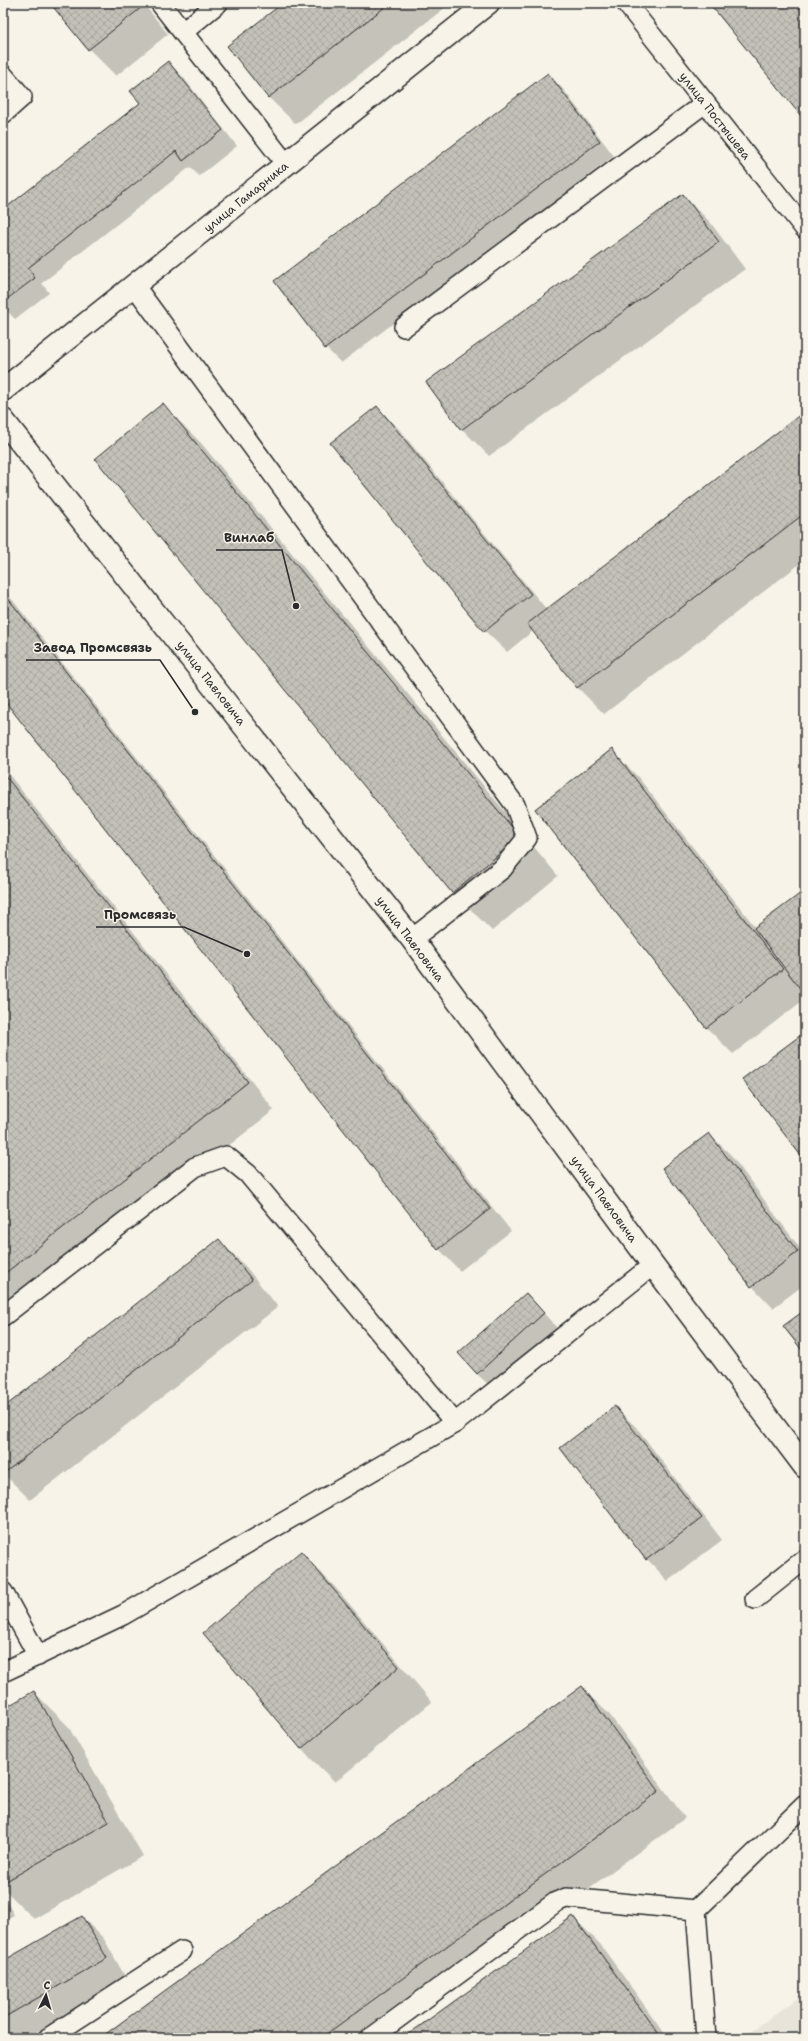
<svg xmlns="http://www.w3.org/2000/svg" width="808" height="2041" viewBox="0 0 808 2041" font-family="'Shantell Sans',sans-serif">
	<style>
		.built { fill: #e8e4da }
		.shadow { fill: #0003 }
		.building { fill: url(#building-cross-hatch); stroke: #2b2b2b }
		.lines { fill: none; stroke-linecap: round; stroke-linejoin: round }
		.lane-casing { stroke: #2b2b2b; stroke-width: 22 }
		.street-casing { stroke: #2b2b2b; stroke-width: 25 }
		.secondary-casing { stroke: #2b2b2b; stroke-width: 25 }
		.lane { stroke: #f7f3e8; stroke-width: 19 }
		.street { stroke: #f7f3e8; stroke-width: 22 }
		.secondary { stroke: #f7f3e8; stroke-width: 22 }
		.labels { text-anchor: middle; dominant-baseline: central; stroke-width: 3; stroke-linejoin: round; paint-order: stroke }
		.street-label { font-size: 12px; fill: #2b2b2b; stroke: #f7f3e8 }
		.leader { fill: none; stroke: #2b2b2b; stroke-width: 1.5 }
		.callout-dot { fill: #2b2b2b; stroke: #f7f3e8; stroke-width: 1.5 }
		.callout-label { font-size: 13px; text-anchor: middle; font-weight: bold; fill: #2b2b2b; stroke: #f7f3e8; stroke-width: 3; stroke-linejoin: round; paint-order: stroke }
	</style>
	<defs>
		<pattern id="building-cross-hatch" width="8" height="8" patternUnits="userSpaceOnUse"><rect width="8" height="8" fill="#c4c1b9"/><path d="M0 0l8 8M0 8l8-8" fill="none" stroke="#a9a69f"/></pattern>
	</defs>
	<rect width="100%" height="100%" fill="#f7f3e8"/>
	<filter id="ink" filterUnits="userSpaceOnUse"><feTurbulence type="fractalNoise" baseFrequency=".025" numOctaves="2"/><feDisplacementMap in="SourceGraphic" scale="8" xChannelSelector="R" yChannelSelector="G"/><feConvolveMatrix kernelMatrix="1 2 1 2 8 2 1 2 1" color-interpolation-filters="sRGB"/></filter>
	<g filter="url(#ink)">
		<!-- built -->
		<path class="built" d="M805 1993V2038H742Z"/>
		<!-- shadow -->
		<g class="shadow">
			<path d="M51 3H143L168 34 116 76 89 49Z"/>
			<path d="M284 3H451L296 124 269 98 229 46Z"/>
			<path d="M168 62 183 77 237 146 199 176 190 167 42 283 49 293 15 319 3 307V212L141 103Z"/>
			<path d="M548 74 563 89 614 156 341 363 326 348Z"/>
			<path d="M683 195 710 222 745 269 489 456 462 429 427 382Z"/>
			<path d="M163 405 201 443 558 876 492 931 453 892 96 459Z"/>
			<path d="M377 407 398 428 547 610 805 413V560L604 714 578 688 534 630 507 652 485 631Z"/>
			<path d="M3 588 511 1231 460 1271 439 1249 3 698Z"/>
			<path d="M612 751 638 777 756 928 805 891V999L733 1054 707 1028 536 809Z"/>
			<path d="M3 767 274 1110 3 1323Z"/>
			<path d="M709 1134 731 1155 805 1255V1284L773 1308 752 1286Z"/>
			<path d="M219 1240 246 1267 278 1307 30 1500 3 1473V1409Z"/>
			<path d="M540 1309 558 1329 492 1388 477 1374Z"/>
			<path d="M615 1407 637 1428 722 1540 668 1581 647 1559 561 1448Z"/>
			<path d="M301 1553 335 1587 432 1702 335 1782 301 1749Z"/>
			<path d="M3 1623 7 1630 3 1632Z"/>
			<path d="M582 1688 609 1714 685 1818 384 2038H102Z"/>
			<path d="M34 1692 68 1726 143 1856 34 1919 3 1888V1710Z"/>
			<path d="M3 1895 14 1915 3 1921Z"/>
			<path d="M82 1917 104 1939 127 1980 26 2038H3V1962Z"/>
			<path d="M573 1917 600 1944 668 2038H405Z"/>
			<path d="M771 2034 775 2038H767Z"/>
		</g>
		<!-- building -->
		<g class="building">
			<path d="M50 3H139L142 7 88 50Z"/>
			<path d="M283 3H390L268 98 227 46Z"/>
			<path d="M709 3H805V121Z"/>
			<path d="M168 61 223 130 183 161 176 151 28 268 35 278 3 302V210L140 103 130 91Z"/>
			<path d="M548 73 600 141 325 349 274 281Z"/>
			<path d="M683 194 719 242 461 430 426 382Z"/>
			<path d="M163 403 520 837 452 893 95 459Z"/>
			<path d="M377 406 531 594 484 632 330 443Z"/>
			<path d="M805 411V513L577 688 527 624Z"/>
			<path d="M3 592 490 1209 438 1250 3 699Z"/>
			<path d="M612 749 783 969 706 1028 535 809Z"/>
			<path d="M3 773 248 1082 3 1275Z"/>
			<path d="M805 890V995L754 928Z"/>
			<path d="M805 1032V1161L742 1079Z"/>
			<path d="M709 1133 798 1252 751 1287 662 1168Z"/>
			<path d="M219 1239 252 1280 3 1474V1408Z"/>
			<path d="M526 1293 544 1313 477 1374 458 1353Z"/>
			<path d="M805 1310V1354L783 1326Z"/>
			<path d="M615 1406 702 1518 646 1560 560 1448Z"/>
			<path d="M301 1551 399 1667 301 1749 203 1633Z"/>
			<path d="M582 1686 659 1791 321 2038H100Z"/>
			<path d="M34 1691 109 1822 3 1883V1709Z"/>
			<path d="M82 1916 107 1958 3 2018V1961Z"/>
			<path d="M573 1916 662 2038H403Z"/>
		</g>
		<g class="lines">
			<defs>
				<g id="lane">
					<path d="M160 3 286 164"/>
					<path d="M626 3 805 229"/>
					<path d="M183 32 218 3"/>
					<path d="M3 75 22 97 3 114"/>
					<path d="M134 285 515 805 527 838 502 869 412 939"/>
					<path d="M404 327 705 103"/>
					<path d="M3 1316 195 1167 226 1156 248 1174 455 1423"/>
					<path d="M3 1592 38 1656"/>
					<path d="M755 1599 805 1559"/>
					<path d="M3 1672 123 1615 455 1423 653 1265"/>
					<path d="M48 2038 182 1951"/>
					<path d="M371 2038 556 1902 566 1898 578 1899 696 1910"/>
					<path d="M706 2038 696 1910 805 1805"/>
				</g>
				<path id="street" d="M3 420 412 939 653 1265 805 1467"/>
				<path id="secondary" d="M3 390 488 3"/>
			</defs>
			<!-- lane casing -->
			<use href="#lane" class="lane-casing"/>
			<!-- street casing -->
			<use href="#street" class="street-casing"/>
			<!-- secondary casing -->
			<use href="#secondary" class="secondary-casing"/>
			<!-- lane -->
			<use href="#lane" class="lane"/>
			<!-- street -->
			<use href="#street" class="street"/>
			<!-- secondary -->
			<use href="#secondary" class="secondary"/>
		</g>
	</g>
	<g class="labels">
		<!-- street labels -->
		<g class="street-label">
			<text transform="translate(715 116) rotate(52)">улица Постышева</text>
			<text transform="translate(246 197) rotate(-39)">улица Гамарника</text>
			<text transform="translate(211 683) rotate(52)">улица Павловича</text>
			<text transform="translate(410 939) rotate(53)">улица Павловича</text>
			<text transform="translate(604 1199) rotate(54)">улица Павловича</text>
		</g>
	</g>
	<!-- callouts -->
	<path class="leader" d="M296 606L282 550H216M195 712L160 660H26M247 954L184 927H96"/>
	<g class="callout-dot">
		<circle cx="296" cy="606" r="4"/>
		<circle cx="195" cy="712" r="4"/>
		<circle cx="247" cy="954" r="4"/>
	</g>
	<g class="callout-label">
		<text x="249" y="542">Винлаб</text>
		<text x="93" y="652">Завод Промсвязь</text>
		<text x="140" y="919">Промсвязь</text>
	</g>
	<!-- margin -->
	<rect width="808" height="2041" fill="none" stroke="#f7f3e8" stroke-width="16"/>
	<rect x="8" y="8" width="792" height="2025" fill="none" stroke="#2b2b2b" stroke-width="1.5" filter="url(#ink)"/>
	<!-- north arrow -->
	<g transform="translate(46 1995) rotate(5)" stroke="#f7f3e8" stroke-width="3" paint-order="stroke">
	<path d="M0-3L7 15L0 10L-7 15Z" fill="#2b2b2b"/>
	<text y="-6" font-size="11" font-weight="bold" text-anchor="middle" fill="#2b2b2b">С</text>
	</g>
</svg>
